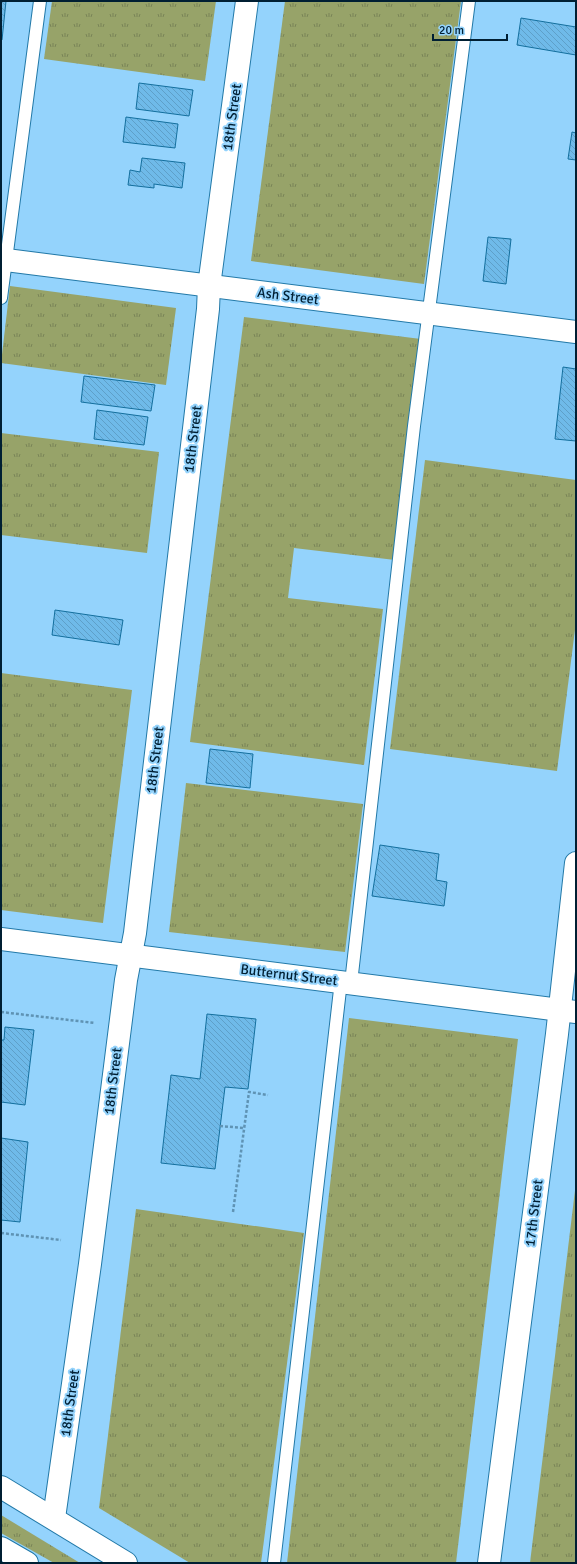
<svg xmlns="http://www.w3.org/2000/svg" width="577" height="1564" viewBox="0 0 577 1564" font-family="Signika,sans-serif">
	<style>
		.grass { fill: url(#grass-tufts) }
		.building { fill: url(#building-back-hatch); stroke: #136f9e }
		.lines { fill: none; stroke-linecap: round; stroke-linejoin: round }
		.service-casing { stroke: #2279a8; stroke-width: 14 }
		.minor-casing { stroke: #2279a8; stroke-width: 24 }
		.tertiary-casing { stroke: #2279a8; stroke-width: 24 }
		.motorway-casing { stroke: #2279a8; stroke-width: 24 }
		.path { stroke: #5f93b4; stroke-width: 2.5; stroke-dasharray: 3 2; stroke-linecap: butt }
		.service { stroke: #fff; stroke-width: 12 }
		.minor { stroke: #fff; stroke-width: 22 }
		.tertiary { stroke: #fff; stroke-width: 22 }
		.motorway { stroke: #fff; stroke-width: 22 }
		.labels { text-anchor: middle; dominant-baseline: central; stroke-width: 4; stroke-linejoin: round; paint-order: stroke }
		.street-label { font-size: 14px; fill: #001f33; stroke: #94d3fc }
	</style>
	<defs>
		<pattern id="grass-tufts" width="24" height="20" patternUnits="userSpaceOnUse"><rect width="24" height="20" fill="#97a369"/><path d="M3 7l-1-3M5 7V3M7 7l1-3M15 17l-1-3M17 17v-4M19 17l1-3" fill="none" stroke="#798457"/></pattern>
		<pattern id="building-back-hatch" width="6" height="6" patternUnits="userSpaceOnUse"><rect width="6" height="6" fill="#6fbae9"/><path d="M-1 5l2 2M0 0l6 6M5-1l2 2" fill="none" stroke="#5e9fc8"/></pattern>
	</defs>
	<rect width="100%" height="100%" fill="#94d3fc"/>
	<!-- grass -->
	<g class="grass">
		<path d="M52 1H216L205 81 44 59Z"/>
		<path d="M285 1H461L424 284 251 261Z"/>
		<path d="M10 286 176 308 166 385 1 363Z"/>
		<path d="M244 317 421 339 395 560 294 548 288 598 383 609 364 765 190 742Z"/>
		<path d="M1 433 159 452 147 553 1 535Z"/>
		<path d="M425 460 576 480V622L557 771 390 749Z"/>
		<path d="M1 673 132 690 103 923 1 910 2 822H1Z"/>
		<path d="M186 783 363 804 345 952 169 932Z"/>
		<path d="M349 1018 518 1039 456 1563H287Z"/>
		<path d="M576 1182V1563H530Z"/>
		<path d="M136 1209 304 1233 261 1563H190L99 1508Z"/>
		<path d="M1 1515 80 1563H54L1 1533Z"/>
	</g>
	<!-- building -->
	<g class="building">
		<path d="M1 1H6L2 40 1 39Z"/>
		<path d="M521 18 576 27V55L517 45Z"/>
		<path d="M139 83 193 90 189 116 136 109Z"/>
		<path d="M126 117 178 124 175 148 123 142Z"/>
		<path d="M572 132 576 133V160L568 159Z"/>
		<path d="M142 158 185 163 182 188 154 184V188L128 185 130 170 140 172Z"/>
		<path d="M488 237 511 239 506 284 483 281Z"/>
		<path d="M563 367 576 369V441L555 439Z"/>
		<path d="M84 376 155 385 151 411 81 402Z"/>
		<path d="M97 410 148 417 144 445 94 439Z"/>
		<path d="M55 610 123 620 119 645 52 635Z"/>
		<path d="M210 749 253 754 250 788 206 783Z"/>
		<path d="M380 845 439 854 436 880 447 882 444 906 372 896Z"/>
		<path d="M207 1014 256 1019 248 1089 225 1087 215 1169 161 1163 171 1075 200 1079Z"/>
		<path d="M5 1027 34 1030 25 1105 1 1102V1040H4Z"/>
		<path d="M1 1138 28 1142 20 1222 1 1220Z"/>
	</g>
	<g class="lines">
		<defs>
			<g id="service">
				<path d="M1 298 40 1"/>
				<path d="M351 983 414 426 469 1"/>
				<path d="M274 1563 341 981"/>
			</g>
			<g id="minor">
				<path d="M6 260 576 332"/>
				<path d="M1 939 576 1012"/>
				<path d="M54 1518 90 1264 126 980 135 933 208 309 209 286 247 1"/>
				<path d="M489 1563 557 1034 576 863"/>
			</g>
			<path id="tertiary" d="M1 1487 126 1563"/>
			<path id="motorway" d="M1 1548 27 1563"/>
		</defs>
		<!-- service casing -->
		<use href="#service" class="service-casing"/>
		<!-- minor casing -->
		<use href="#minor" class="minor-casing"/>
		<!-- tertiary casing -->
		<use href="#tertiary" class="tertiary-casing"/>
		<!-- motorway casing -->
		<use href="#motorway" class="motorway-casing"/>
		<!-- path -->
		<g class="path">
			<path d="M1 1012 95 1023"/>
			<path d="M220 1126 244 1128"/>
			<path d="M233 1212 249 1092 268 1095"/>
			<path d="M1 1233 61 1240"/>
		</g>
		<!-- service -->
		<use href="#service" class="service"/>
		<!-- minor -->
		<use href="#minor" class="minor"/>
		<!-- tertiary -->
		<use href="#tertiary" class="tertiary"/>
		<!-- motorway -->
		<use href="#motorway" class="motorway"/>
	</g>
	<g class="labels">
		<!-- street labels -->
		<g class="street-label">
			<text transform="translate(232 117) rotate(-82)">18th Street</text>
			<text transform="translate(288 296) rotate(7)">Ash Street</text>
			<text transform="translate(193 439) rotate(-83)">18th Street</text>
			<text transform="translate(155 760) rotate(-83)">18th Street</text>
			<text transform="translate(289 975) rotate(7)">Butternut Street</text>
			<text transform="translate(113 1081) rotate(-83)">18th Street</text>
			<text transform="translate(534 1213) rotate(-83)">17th Street</text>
			<text transform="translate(70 1403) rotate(-82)">18th Street</text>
		</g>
	</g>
	<!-- border -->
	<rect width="577" height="1564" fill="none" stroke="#001f33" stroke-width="4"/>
	<!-- scale -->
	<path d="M433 34v6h74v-6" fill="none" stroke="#001f33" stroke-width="2"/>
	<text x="439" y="34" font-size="12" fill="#001f33" stroke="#94d3fc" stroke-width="3" paint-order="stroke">20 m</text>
</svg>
